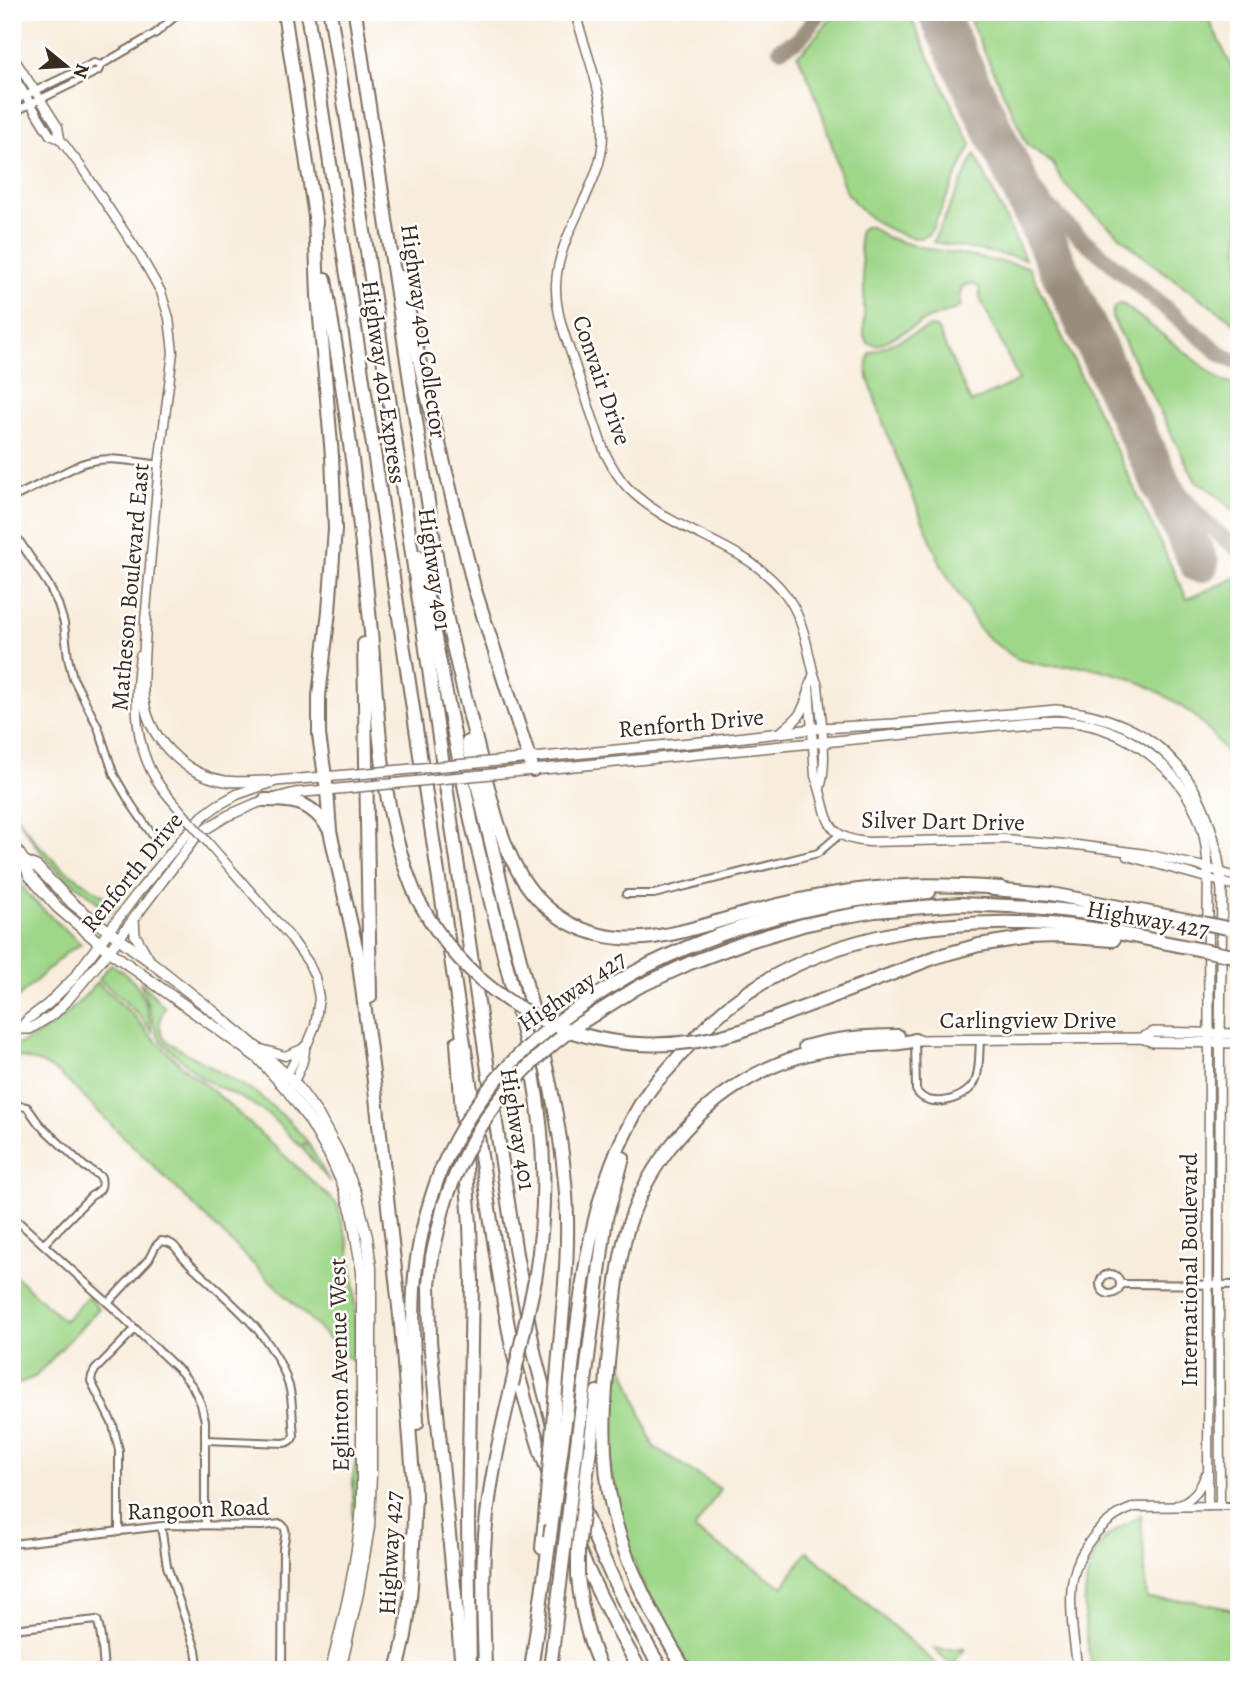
<svg xmlns="http://www.w3.org/2000/svg" width="1251" height="1682" viewBox="0 0 1251 1682" font-family="Alegreya,serif">
	<style>
		.green { fill: #9fd789; stroke: #6d8054; stroke-width: 2 }
		.lines { fill: none; stroke-linecap: round; stroke-linejoin: round }
		.taxiway { stroke: #9a8c7d; stroke-width: 16 }
		.runway { stroke: #9a8c7d; stroke-width: 40 }
		.minor-casing { stroke: #7d6e60; stroke-width: 10 }
		.tertiary-casing { stroke: #7d6e60; stroke-width: 11 }
		.secondary-casing { stroke: #7d6e60; stroke-width: 12 }
		.primary-casing { stroke: #7d6e60; stroke-width: 13 }
		.motorway-casing { stroke: #7d6e60; stroke-width: 16 }
		.minor { stroke: #fff; stroke-width: 6 }
		.tertiary { stroke: #fff; stroke-width: 8 }
		.secondary { stroke: #fff; stroke-width: 9 }
		.primary { stroke: #fff; stroke-width: 10 }
		.motorway { stroke: #fff; stroke-width: 12 }
		.tertiary-bridge-casing { stroke: #7d6e60; stroke-width: 11; stroke-linecap: butt }
		.secondary-bridge-casing { stroke: #7d6e60; stroke-width: 12; stroke-linecap: butt }
		.motorway-bridge-casing { stroke: #7d6e60; stroke-width: 16; stroke-linecap: butt }
		.tertiary-bridge { stroke: #fff; stroke-width: 8 }
		.secondary-bridge { stroke: #fff; stroke-width: 9 }
		.motorway-bridge { stroke: #fff; stroke-width: 12 }
		.labels { text-anchor: middle; dominant-baseline: central; stroke-width: 5; stroke-linejoin: round; paint-order: stroke }
		.street-label { font-size: 24px; fill: #3b2a1e; stroke: #fff }
	</style>
	<rect width="100%" height="100%" fill="#fff"/>
	<filter id="ink" filterUnits="userSpaceOnUse"><feTurbulence type="fractalNoise" baseFrequency=".0143" numOctaves="2"/><feDisplacementMap in="SourceGraphic" scale="14" xChannelSelector="R" yChannelSelector="G"/><feConvolveMatrix kernelMatrix="1 2 1 2 8 2 1 2 1" color-interpolation-filters="sRGB"/></filter>
	<filter id="wash" filterUnits="userSpaceOnUse"><feTurbulence type="fractalNoise" baseFrequency=".00686" numOctaves="4" result="noise"/><feDisplacementMap in="SourceGraphic" scale="28" xChannelSelector="R" yChannelSelector="G"/><feGaussianBlur stdDeviation="1.57" result="paint"/><feColorMatrix in="noise" values="0 0 0 0 0 0 0 0 0 0 0 0 0 0 0 0 0 1.4 0 .05"/><feComposite in="paint" operator="in"/></filter>
	<g filter="url(#wash)">
		<rect width="100%" height="100%" fill="#f8eddc"/>
		<!-- green -->
		<g class="green">
			<path d="M837 12H908L971 145 932 229C926 241 915 239 904 235 881 228 861 213 848 194 840 182 838 165 834 152 824 119 814 85 797 55L804 50Z"/>
			<path d="M966 12H1205L1239 82V326L1146 259 1080 201 1062 181 1053 164 1027 144Z"/>
			<path d="M975 154 1025 259 933 242Z"/>
			<path d="M864 227H871L886 237 915 246 1029 267 1187 599 1235 578 1239 579V779L1230 758 1212 734 1195 716 1167 697 1144 684 1124 676 1086 666H1047L1017 659 990 640 980 630 942 567 887 434 868 378 867 362 870 353 874 351 930 327 936 328 939 332 971 403 1019 380 980 298 979 287C974 283 967 283 962 287L960 295 961 306 951 311 928 319 882 343 876 345 868 343 864 336V283L859 237V232Z"/>
			<path d="M1120 304 1124 305 1221 380 1239 386V515L1206 486 1196 482 1112 317C1112 311 1113 306 1120 304Z"/>
			<path d="M17 817 38 844 62 868 116 904 111 911 107 914C98 897 72 884 57 870 41 855 29 836 17 817Z"/>
			<path d="M12 870 27 893 34 901 81 944 67 952 12 1003Z"/>
			<path d="M111 964C144 983 144 999 153 1033L137 1013 99 979Z"/>
			<path d="M140 981 165 1008C158 1020 158 1032 168 1042L256 1093 288 1120 307 1141 300 1146 268 1114 249 1102 203 1079 162 1042 158 1036Z"/>
			<path d="M97 982 135 1017 148 1033 182 1066 223 1099 337 1204 348 1242 354 1280 356 1340 353 1362 60 1074 41 1063 12 1055V1047C48 1034 73 1011 97 982Z"/>
			<path d="M308 1143 330 1182 302 1148Z"/>
			<path d="M12 1273 64 1321 87 1297 99 1308 35 1377 12 1386Z"/>
			<path d="M617 1348 653 1446 720 1489 695 1528 696 1531 783 1587 807 1551 943 1670H690C675 1641 657 1614 643 1584 623 1541 610 1490 609 1443 608 1429 612 1413 614 1400L610 1398Z"/>
			<path d="M359 1363V1503L348 1588 353 1523V1474L358 1454 359 1439 356 1426 355 1370Z"/>
			<path d="M1141 1515 1147 1599 1193 1601 1239 1611V1670H1093C1083 1633 1077 1570 1105 1539 1115 1529 1129 1522 1141 1515Z"/>
			<path d="M934 1649H965L957 1658 953 1666Z"/>
		</g>
		<g class="lines">
			<!-- taxiway -->
			<g class="taxiway">
				<path d="M936 12 944 29"/>
				<path d="M780 49 798 40 821 12"/>
				<path d="M1003 151 1044 202 1075 233 1222 355 1239 363"/>
				<path d="M1118 393 1165 475 1205 522 1239 551"/>
			</g>
			<!-- runway -->
			<path class="runway" d="M937 12 1199 563"/>
		</g>
	</g>
	<g filter="url(#ink)">
		<g class="lines">
			<defs>
				<g id="minor">
					<path d="M12 102 94 63 101 65"/>
					<path d="M12 113 98 71 101 65 156 33 180 12"/>
					<path d="M12 498 81 464C107 455 133 461 159 465"/>
					<path d="M12 530 48 584 58 604 64 623 68 658 73 678 98 727 114 775 131 804 153 836"/>
					<path d="M626 894H654L818 853 839 835"/>
					<path d="M915 1040 916 1090C927 1111 969 1100 976 1079 980 1067 979 1052 980 1039"/>
					<path d="M12 1105 27 1107 39 1124 84 1166 101 1177C103 1187 101 1191 91 1196L44 1244"/>
					<path d="M12 1216 108 1303 181 1372 193 1387 201 1404 205 1421V1525"/>
					<circle cx="1110" cy="1284" r="10"/>
					<path d="M1121 1284 1239 1285"/>
					<path d="M108 1303 149 1259 155 1247 161 1241C174 1242 176 1248 183 1257 222 1297 273 1330 289 1386 293 1399 292 1420 294 1435 292 1441 290 1442 284 1443L205 1440"/>
					<path d="M1220 1506H1239"/>
					<path d="M161 1526 167 1566 196 1650 199 1670"/>
					<path d="M119 1532V1450L113 1425 91 1381 92 1376 95 1370 134 1330"/>
					<path d="M12 1544 170 1525 262 1526 281 1524C290 1530 283 1541 283 1550L282 1670"/>
					<path d="M12 1629 97 1620C101 1627 103 1658 104 1670"/>
				</g>
				<g id="tertiary">
					<path d="M575 12C588 61 613 112 599 163 587 204 558 240 556 284 555 311 565 336 574 362 584 392 594 423 605 453 611 465 618 478 628 488 674 535 746 542 786 595 799 612 805 634 809 654 812 665 813 675 818 685 820 713 829 762 820 788"/>
					<path d="M12 60 17 63 58 127 60 139 82 168 140 255 161 292 169 318 173 352 159 465 145 622"/>
					<path d="M12 74 50 135 60 139"/>
					<path d="M140 656C134 701 133 749 161 787 169 798 178 807 186 817"/>
					<path d="M813 676 809 686 815 776C830 813 819 838 869 842L1003 839 1077 845 1146 854 1200 866 1239 878"/>
					<path d="M210 845 291 938 308 962 315 977 319 998 315 1026 308 1043 299 1052 285 1079"/>
					<path d="M1127 856 1239 887"/>
					<path d="M258 1048 285 1056 302 1049"/>
					<path d="M288 1091C296 1078 305 1063 305 1048"/>
					<path d="M1177 1505C1191 1500 1200 1490 1205 1476"/>
					<path d="M1208 1506 1209 1037"/>
					<path d="M1078 1670C1074 1645 1068 1602 1073 1578 1080 1546 1104 1517 1135 1507L1220 1506 1219 1285 1220 1036"/>
				</g>
				<g id="secondary">
					<path d="M146 618C145 643 142 668 143 693 146 737 183 774 225 781 239 783 253 781 268 781"/>
					<path d="M780 733C799 717 801 717 809 693"/>
					<path d="M499 761 711 741 821 728 894 724 1056 710C1164 718 1215 789 1222 892L1220 1035"/>
					<path d="M502 773 1032 722C1048 721 1064 720 1080 723 1136 733 1187 775 1203 831 1210 859 1208 888 1208 916 1209 956 1209 995 1209 1035"/>
					<path d="M134 919 135 935 149 959"/>
					<path d="M20 1029 28 1019 48 1004 72 980 136 895 184 837 203 816 218 805 238 794 276 781 347 775"/>
					<path d="M12 1032 20 1029H30L54 1014 66 1002 113 946 198 834 227 816 257 803 295 793 348 788"/>
					<path d="M1141 1038 1154 1032 1239 1034"/>
					<path d="M915 1040 1141 1038 1153 1042 1239 1043"/>
				</g>
				<g id="primary">
					<path d="M12 843 24 861 29 875 57 907 109 951 258 1058 288 1091 310 1121 329 1154 343 1185 352 1213 362 1272V1504C358 1561 345 1615 331 1670"/>
					<path d="M24 861 37 867 73 904 91 918 151 962 214 1012 257 1048 294 1082 318 1115 337 1150 356 1193 367 1237 371 1268V1473L369 1527 358 1593 340 1670"/>
				</g>
				<g id="motorway">
					<path d="M284 12 316 223"/>
					<path d="M307 12 494 1241C501 1285 507 1329 518 1373 544 1477 586 1577 640 1670"/>
					<path d="M330 12C396 426 452 841 516 1254L535 1356 552 1422"/>
					<path d="M355 12 442 595C453 651 467 705 481 760 491 798 499 837 518 871 530 893 548 911 569 923 629 955 684 930 744 914 773 906 802 899 832 894 891 883 942 884 1001 888"/>
					<path d="M315 217 318 295 332 456 335 529 329 611 319 696V735L327 790 330 831 358 956 376 1097 401 1325 415 1502"/>
					<path d="M401 277 425 386 474 587 533 770"/>
					<path d="M325 279C333 332 343 384 349 437 357 495 363 553 369 611 379 708 377 808 417 898"/>
					<path d="M419 557 472 825 533 1073C546 1146 547 1207 535 1280"/>
					<path d="M364 644 370 997"/>
					<path d="M468 742C486 828 509 914 530 1000 545 1060 560 1120 565 1182 571 1243 563 1306 558 1367"/>
					<path d="M265 800C297 800 311 802 330 830"/>
					<path d="M993 889 1051 894 1203 923"/>
					<path d="M1228 955 1239 957"/>
					<path d="M569 1014C591 999 613 984 637 971 727 924 828 899 929 892"/>
					<path d="M579 1024 638 987 690 963 746 942 803 925 831 919 875 911 960 904 1035 907 1157 921"/>
					<path d="M741 1031 939 956 979 945 1029 937 1057 936 1113 940"/>
					<path d="M457 1042 470 1225 472 1281 468 1521 470 1670"/>
					<path d="M805 1047C836 1038 866 1036 898 1036"/>
					<path d="M444 1205 432 1256 429 1285 430 1341 462 1667"/>
					<path d="M568 1400C579 1317 584 1230 617 1151 626 1131 636 1109 649 1091 655 1082 663 1075 670 1067 689 1045 707 1024 729 1006 825 931 954 915 1072 926 1116 931 1159 942 1203 950"/>
					<path d="M417 1423C415 1371 410 1317 416 1266 420 1234 429 1202 440 1172"/>
					<path d="M578 1436 606 1218 623 1158"/>
					<path d="M590 1448 597 1392"/>
					<path d="M561 1449C587 1526 620 1601 662 1670"/>
					<path d="M542 1548 545 1518"/>
					<path d="M578 1576C581 1609 587 1640 602 1670"/>
					<path d="M397 1670C414 1612 412 1553 415 1493"/>
					<path d="M485 1670C484 1630 482 1590 484 1550 487 1494 499 1439 512 1385"/>
					<path d="M531 1670 550 1537"/>
					<path d="M550 1670 561 1576"/>
					<path d="M685 1670C657 1623 625 1565 613 1512 600 1455 604 1400 610 1343 614 1307 617 1269 626 1234 643 1172 685 1119 738 1085 772 1063 812 1050 852 1046 874 1044 895 1046 915 1040"/>
				</g>
			</defs>
			<!-- minor casing -->
			<use href="#minor" class="minor-casing"/>
			<!-- tertiary casing -->
			<use href="#tertiary" class="tertiary-casing"/>
			<!-- secondary casing -->
			<use href="#secondary" class="secondary-casing"/>
			<!-- primary casing -->
			<use href="#primary" class="primary-casing"/>
			<!-- motorway casing -->
			<use href="#motorway" class="motorway-casing"/>
			<!-- minor -->
			<use href="#minor" class="minor"/>
			<!-- tertiary -->
			<use href="#tertiary" class="tertiary"/>
			<!-- secondary -->
			<use href="#secondary" class="secondary"/>
			<!-- primary -->
			<use href="#primary" class="primary"/>
			<!-- motorway -->
			<use href="#motorway" class="motorway"/>
			<defs>
				<path id="tertiary-bridge" d="M186 817 210 845"/>
				<g id="secondary-bridge">
					<path d="M347 775 499 761"/>
					<path d="M348 788 502 773"/>
				</g>
				<g id="motorway-bridge">
					<path d="M417 898C482 1020 610 1071 741 1031"/>
					<path d="M1203 923 1227 928"/>
					<path d="M1203 950 1228 955"/>
					<path d="M440 1172C468 1106 511 1054 569 1014"/>
					<path d="M444 1205C470 1129 513 1071 579 1024"/>
					<path d="M512 1385 535 1280"/>
					<path d="M545 1518 558 1367"/>
					<path d="M550 1537 568 1400"/>
					<path d="M561 1576 578 1436"/>
					<path d="M578 1576V1549L590 1448"/>
				</g>
			</defs>
			<!-- tertiary-bridge casing -->
			<use href="#tertiary-bridge" class="tertiary-bridge-casing"/>
			<!-- secondary-bridge casing -->
			<use href="#secondary-bridge" class="secondary-bridge-casing"/>
			<!-- motorway-bridge casing -->
			<use href="#motorway-bridge" class="motorway-bridge-casing"/>
			<!-- tertiary-bridge -->
			<use href="#tertiary-bridge" class="tertiary-bridge"/>
			<!-- secondary-bridge -->
			<use href="#secondary-bridge" class="secondary-bridge"/>
			<!-- motorway-bridge -->
			<use href="#motorway-bridge" class="motorway-bridge"/>
		</g>
	</g>
	<g class="labels">
		<!-- street labels -->
		<g class="street-label">
			<text transform="translate(424 331) rotate(82)">Highway 401 Collector</text>
			<text transform="translate(602 380) rotate(71)">Convair Drive</text>
			<text transform="translate(384 382) rotate(82)">Highway 401 Express</text>
			<text transform="translate(435 569) rotate(82)">Highway 401</text>
			<text transform="translate(130 587) rotate(-85)">Matheson Boulevard East</text>
			<text transform="translate(691 723) rotate(-5)">Renforth Drive</text>
			<text transform="translate(943 821) rotate(1)">Silver Dart Drive</text>
			<text transform="translate(132 872) rotate(-51)">Renforth Drive</text>
			<text transform="translate(1148 919) rotate(10)">Highway 427</text>
			<text transform="translate(572 991) rotate(-34)">Highway 427</text>
			<text x="1028" y="1020">Carlingview Drive</text>
			<text transform="translate(518 1129) rotate(81)">Highway 401</text>
			<text transform="translate(1189 1270) rotate(-90)">International Boulevard</text>
			<text transform="translate(339 1365) rotate(-91)">Eglinton Avenue West</text>
			<text transform="translate(198 1509) rotate(-2)">Rangoon Road</text>
			<text transform="translate(390 1553) rotate(-87)">Highway 427</text>
		</g>
	</g>
	<!-- margin -->
	<rect width="1251" height="1682" fill="none" stroke="#fff" stroke-width="42"/>
	<!-- north arrow -->
	<g transform="translate(66 66) rotate(108)" stroke="#ffffff" stroke-width="5" paint-order="stroke">
	<path d="M0-5L12 26L0 18L-12 26Z" fill="#3b2a1e"/>
	<text y="-10" font-size="19" font-weight="bold" text-anchor="middle" fill="#3b2a1e">N</text>
	</g>
</svg>
